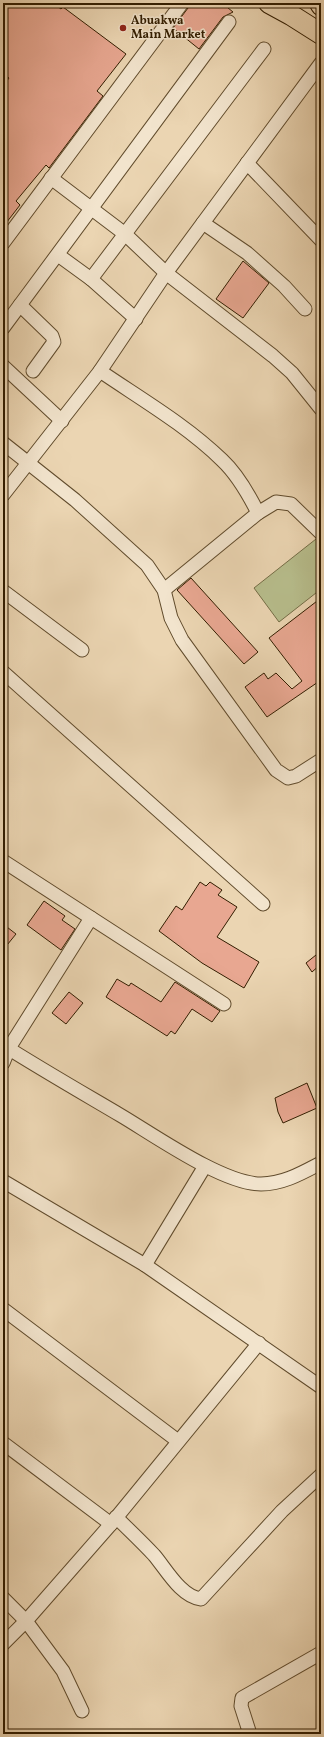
<svg xmlns="http://www.w3.org/2000/svg" width="324" height="1737" viewBox="0 0 324 1737" font-family="Vollkorn,serif">
	<style>
		.green { fill: #b7bd8c; stroke: #746d46 }
		.building { fill: #e8a791; stroke: #321d00 }
		.lines { fill: none; stroke-linecap: round; stroke-linejoin: round }
		.street-casing { stroke: #604b2c; stroke-width: 15 }
		.primary-casing { stroke: #321d00; stroke-width: 22 }
		.street { stroke: #f2e4cd; stroke-width: 13 }
		.primary { stroke: #ebd5b2; stroke-width: 20 }
		.poi-dot { fill: #8f2418; stroke: #f2e4cd; stroke-width: 1.5 }
		.labels { text-anchor: middle; dominant-baseline: central; stroke-width: 3; stroke-linejoin: round; paint-order: stroke }
		.poi-label { font-size: 12px; font-weight: bold; fill: #321d00; stroke: #f2e4cd; text-anchor: start }
	</style>
	<rect width="100%" height="100%" fill="#ebd5b2"/>
	<filter id="stains"><feTurbulence type="fractalNoise" baseFrequency=".005" numOctaves="4"/><feColorMatrix values="0 0 0 0 .2 0 0 0 0 .09 0 0 0 0 .02 0 0 0 .5 -.17"/></filter>
	<radialGradient id="worn" r=".72"><stop offset=".6" stop-color="#630" stop-opacity="0"/><stop offset="1" stop-color="#630" stop-opacity=".3"/></radialGradient>
	<!-- green -->
	<path class="green" d="M316 539 321 548V589L279 622 254 588Z"/>
	<!-- building -->
	<g class="building">
		<path d="M3 3H53L61 9 63 7 126 54 97 91 103 96 49 168 46 165 16 201 20 205 3 227V86L9 78 3 73Z"/>
		<path d="M190 3H222L233 12 223 17 199 49 173 28 188 8Z"/>
		<path d="M243 261 269 283 243 318 216 299Z"/>
		<path d="M191 578 258 652 244 664 177 590Z"/>
		<path d="M321 598V680L267 717 245 687 264 673 268 679 276 673 292 689 302 681 269 638Z"/>
		<path d="M200 882 206 886 210 882 222 890 218 895 237 907 217 937 259 962 244 988 202 963 159 931 176 906 182 910Z"/>
		<path d="M44 901 65 916 62 920 75 929 61 950 27 925Z"/>
		<path d="M3 924 16 934 3 950Z"/>
		<path d="M321 951V964L312 972 306 963Z"/>
		<path d="M117 979 129 986 131 983 161 1002 175 982 220 1011 212 1022 192 1009 175 1034 171 1031 167 1036 106 997Z"/>
		<path d="M69 992 83 1003 66 1024 52 1013Z"/>
		<path d="M307 1083 317 1108 283 1123 278 1112 275 1098Z"/>
	</g>
	<g class="lines">
		<defs>
			<g id="street">
				<path d="M247 163 321 240"/>
				<path d="M51 178 125 234 166 273 273 356 292 373 321 409"/>
				<path d="M203 223 247 253 284 286 305 309"/>
				<path d="M3 243 182 3"/>
				<path d="M58 255 91 279 136 319"/>
				<path d="M91 279 264 49"/>
				<path d="M20 305 52 336 54 342 33 371"/>
				<path d="M3 328 229 22"/>
				<path d="M3 366 62 421"/>
				<path d="M100 371C141 399 186 425 222 460 237 474 249 495 258 513L276 502 291 504 321 533"/>
				<path d="M3 443 75 500 147 565 164 590 171 618 182 640 276 770 288 778 296 776 321 760"/>
				<path d="M3 495 100 371 166 273 321 63"/>
				<path d="M164 590 258 513"/>
				<path d="M3 591 82 650"/>
				<path d="M3 672 263 904"/>
				<path d="M3 861 224 1004"/>
				<path d="M3 1045C41 1069 81 1092 120 1115 154 1135 223 1184 261 1184 283 1184 302 1173 321 1163"/>
				<path d="M3 1063 9 1048 91 918"/>
				<path d="M3 1181 145 1265 321 1387"/>
				<path d="M145 1265 205 1166"/>
				<path d="M3 1309 178 1441"/>
				<path d="M3 1443 111 1524"/>
				<path d="M116 1517C129 1530 142 1542 154 1555 166 1569 181 1597 201 1599L282 1511 321 1475"/>
				<path d="M3 1598 26 1621 63 1671 82 1711"/>
				<path d="M3 1644 26 1621 111 1524 259 1343"/>
				<path d="M250 1734 241 1706 242 1698 321 1653"/>
			</g>
			<g id="primary">
				<path d="M269 3 291 15 321 34"/>
				<path d="M320 3 321 5"/>
			</g>
		</defs>
		<!-- street casing -->
		<use href="#street" class="street-casing"/>
		<!-- primary casing -->
		<use href="#primary" class="primary-casing"/>
		<!-- street -->
		<use href="#street" class="street"/>
		<!-- primary -->
		<use href="#primary" class="primary"/>
	</g>
	<!-- markers -->
	<circle class="poi-dot" cx="123" cy="28" r="4"/>
	<g class="labels">
		<!-- poi labels -->
		<g class="poi-label">
			<text x="131" y="21">Abuakwa<tspan x="131" dy="14">Main Market</tspan></text>
		</g>
	</g>
	<!-- margin -->
	<rect width="324" height="1737" fill="none" stroke="#ebd5b2" stroke-width="16"/>
	<rect x="4" y="4" width="316" height="1729" fill="none" stroke="#321d00" stroke-width="2"/>
	<rect x="8" y="8" width="308" height="1721" fill="none" stroke="#321d00"/>
	<rect width="100%" height="100%" filter="url(#stains)"/>
	<rect width="100%" height="100%" fill="url(#worn)"/>
</svg>
